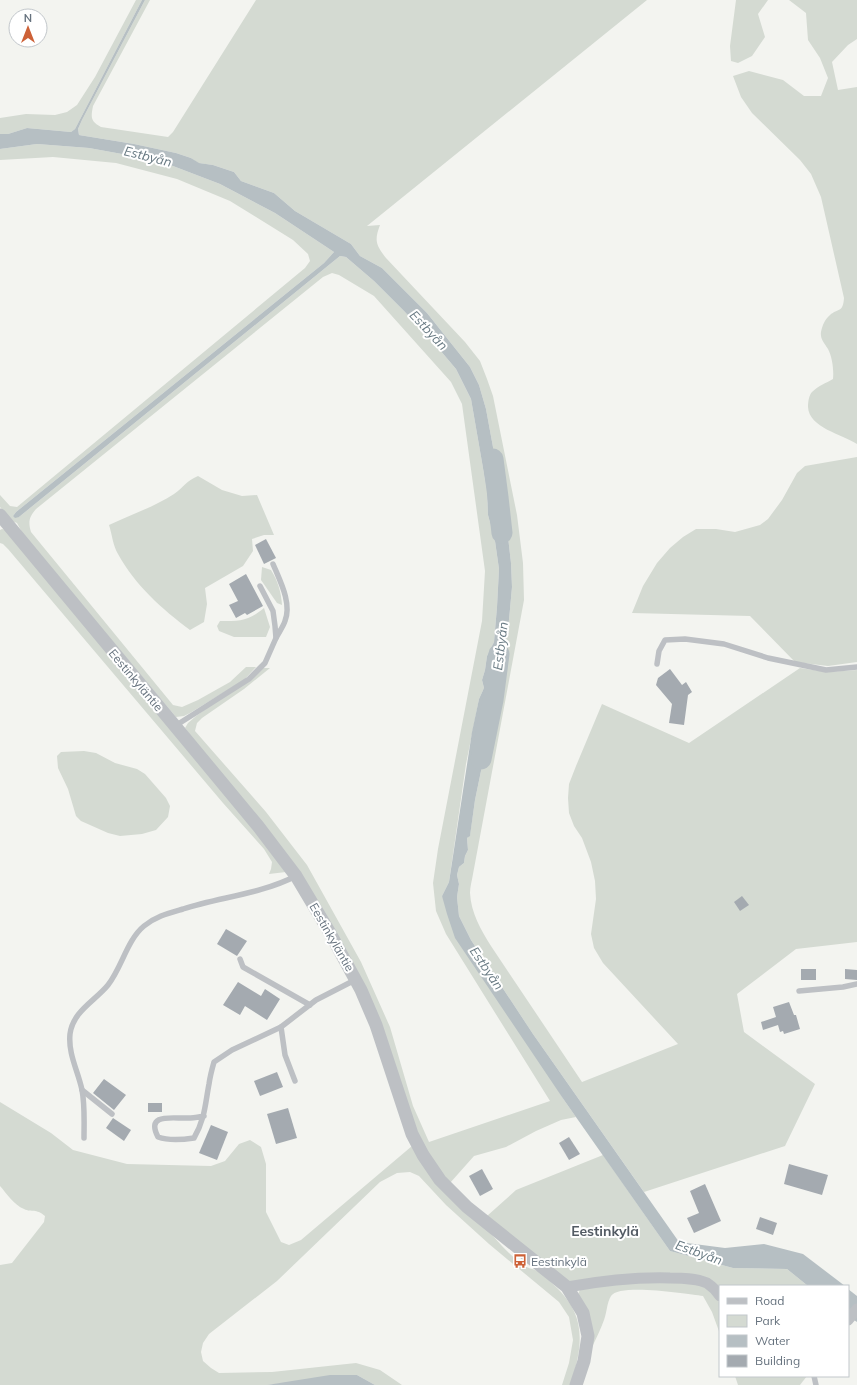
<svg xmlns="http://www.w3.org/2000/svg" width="857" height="1385" viewBox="0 0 857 1385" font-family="Mulish,sans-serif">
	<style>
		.green { fill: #d4dad2 }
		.water { fill: #b6bfc3 }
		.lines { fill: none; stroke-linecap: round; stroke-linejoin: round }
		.river { stroke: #b6bfc3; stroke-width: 21 }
		.building { fill: #a4aab0 }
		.service { stroke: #bdc0c4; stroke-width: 5.5 }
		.minor { stroke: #bdc0c4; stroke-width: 11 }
		.tertiary { stroke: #bdc0c4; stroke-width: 13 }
		.labels { text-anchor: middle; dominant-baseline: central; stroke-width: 4; stroke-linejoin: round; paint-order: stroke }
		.street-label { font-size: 12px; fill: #66727e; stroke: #fff }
		.poi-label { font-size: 12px; fill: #66727e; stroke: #fff; text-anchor: start }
		.water-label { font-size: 13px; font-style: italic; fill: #677982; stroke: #fff }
		.quarter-label { font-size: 14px; font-weight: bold; fill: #535b64; stroke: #fff }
	</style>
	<rect width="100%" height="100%" fill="#f3f4f0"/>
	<!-- green -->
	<g class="green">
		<path d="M136 0H142L75 129 71 132 27 128 8 134H0V118L26 114 55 115 67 112 77 105 95 77Z"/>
		<path d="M145 0H150L93 106C91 117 90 121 101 127L168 137 173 132 256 0H647L367 226 380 225C374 241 376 245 386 258L465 342 480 361 487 379 493 396 517 515 523 563 524 600 473 874C472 880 470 887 470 893 471 913 481 930 491 946L582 1082 678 1044 603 963 594 948 591 934 596 899 595 881 591 862 582 838 574 826 569 813 568 798 569 784 576 766 602 704 689 743 800 668 827 672 857 670V942L796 949 737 994 744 1032 815 1084 785 1146 644 1192 533 1034 471 940 459 916 457 897 459 884 457 875 459 867 464 863 465 856 468 850 467 838 470 835 475 800 487 742V707L492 696 501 660 509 620 512 587 511 563 507 528 498 501 495 458 486 409 479 385 470 367 427 313 382 268 360 256 351 244 295 211 274 193 241 181 234 172 213 165 198 163 191 158 176 153 134 144 79 135 78 129 82 120Z"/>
		<path d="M736 0H771H768L758 14 765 37 752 56 738 63 731 61 730 46Z"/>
		<path d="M789 0H857V39L848 45 832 62 838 90 857 87V444C842 434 809 428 808 407 808 402 809 395 812 392 818 386 826 383 833 379 834 370 832 356 828 349 824 343 820 339 821 332 822 326 825 319 830 315 838 308 843 313 844 298L821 197 811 174 800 160 752 113 741 97 733 76 749 71 783 80 804 96H821L828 78 820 58 808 40 806 13Z"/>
		<path d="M37 144 89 148 133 156 173 166 220 184 275 213 334 252 324 263 16 512 13 516 19 517 340 256 346 257 374 281 404 311 434 343 456 369 471 399 487 491 488 515 495 541 499 569 497 607 494 642 487 656 485 670 482 680 484 688 479 699 466 764 449 882 442 896 564 1100 576 1117 561 1120 536 1131 506 1147 474 1156 450 1183 434 1163 423 1145 334 929 185 728 188 723 196 716 263 668H270L244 689 202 718 197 723 195 731 266 812 307 865 361 962 390 1027 413 1106 429 1142 550 1101 446 934 436 911 433 883 438 849 482 621 485 571 462 404 451 382 374 296 339 275 332 273 323 277 36 509C29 517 28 522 31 532L173 705 182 707 198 700 230 682 246 667H256L244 680 190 713 184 716 176 717 24 536 17 523 12 521 0 507V495L10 506 17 507 305 268 310 261 308 254 293 240 230 201 177 179 116 163 53 157 0 160V149Z"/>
		<path d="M857 457V662L828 666 795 662 750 616 632 613 643 586 657 563 670 548 683 537 696 529H716L735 532 760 525 768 519 782 500 797 473 805 466Z"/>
		<path d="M198 476 222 490 242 496 257 495 274 535H264L252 539 253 551 243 566 205 588 207 604 204 622 190 630C162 609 135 585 118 554 113 546 112 534 109 525 130 515 154 507 174 494 184 487 186 481 198 476Z"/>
		<path d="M2 529 6 530 265 842 286 872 269 874 271 869 272 862 264 849 223 803 8 549 3 544 0 543V530Z"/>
		<path d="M262 567 271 570C278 581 281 592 282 605L277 603 261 580Z"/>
		<path d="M264 608 270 627 266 637H234L219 631 217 626 220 621C241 621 248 621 264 608Z"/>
		<path d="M84 751 96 753 115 763 137 769 145 774 166 798 170 806 168 817 156 830 142 834 120 836 108 833 81 821 76 816 68 789 58 768 57 756 61 752Z"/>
		<path d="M0 1102 51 1133 73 1150 127 1164 211 1166 225 1161 239 1144 250 1140 261 1147 266 1164V1212L281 1242 289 1245 301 1240 412 1146 502 1246C509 1253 516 1261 525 1266 529 1269 535 1269 539 1272 545 1275 550 1282 555 1286 588 1317 582 1346 571 1385H562L569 1363 573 1340 569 1317 559 1302 489 1244 446 1205 419 1176 410 1172 397 1173 380 1182 277 1281 209 1334 203 1343 201 1352 203 1361 211 1368 219 1373 272 1372 356 1363 380 1370 402 1385H375L357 1375 267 1385H0V1265L12 1263 44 1222 45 1216C36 1208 32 1213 24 1209 14 1205 7 1194 0 1186Z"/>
		<path d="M603 1155 670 1251 733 1268 787 1269 808 1286H720V1289L713 1281 567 1284 487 1216 516 1190Z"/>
		<path d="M647 1281C670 1281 714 1275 720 1306 722 1315 720 1325 720 1334L712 1312 703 1296C688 1294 619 1283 611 1296 607 1302 607 1312 604 1320 601 1328 597 1337 593 1345L578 1295 580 1289Z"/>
		<path d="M735 1376H807L800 1385H738Z"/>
	</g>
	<!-- water -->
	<g class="water">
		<path d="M142 0H145L82 120 78 129 79 135 134 144 176 153 191 158 199 163 213 165 234 172 241 181 274 193 295 211 351 244 360 256 382 268 427 313 470 367 479 385 486 409 495 458 498 501 507 528 511 563 512 587 509 620 501 660 492 696 487 707V742L475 800 470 836 467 838 468 850 465 856 464 863 459 867 457 875 459 884 457 897 459 916 471 940 533 1034 679 1242 725 1248 764 1244 803 1254 845 1286H808L787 1269 733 1268 670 1251 564 1100 455 938 447 914 442 896 449 882 472 732 479 699 484 688 482 680 485 670 487 656 494 642 497 607 499 569 495 541 488 515 487 491 471 399 456 369 434 343 404 311 374 281 346 257 340 256 19 517 15 518 13 516 16 512 324 263 334 252 275 213 220 184 173 166 133 156 89 148 37 144 0 149V134H8L27 128 71 132 75 129Z"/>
		<path d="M848 1289 857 1296V1322L848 1316Z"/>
		<path d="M330 1375H357L375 1385H267Z"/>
	</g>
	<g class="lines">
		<!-- river -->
		<g class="river">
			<path d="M493 459 498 497 502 533"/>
			<path d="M481 759 493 700 499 654"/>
		</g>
	</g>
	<!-- building -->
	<g class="building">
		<path d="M266 539 276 558 264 564 255 545Z"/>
		<path d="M246 574 263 606 247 615 245 613 236 618 229 605 238 601 229 584Z"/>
		<path d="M670 669 682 685 686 682 692 692 688 695 684 725 669 723 672 704 656 685 658 678Z"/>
		<path d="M742 896 749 905 740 911 734 902Z"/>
		<path d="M226 929 247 941 237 956 217 944Z"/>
		<rect x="801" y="969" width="15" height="11"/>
		<path d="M845 969 857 970V980L845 979Z"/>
		<path d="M238 982 261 996 265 989 280 999 267 1020 245 1006 240 1015 223 1005Z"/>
		<path d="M789 1002 794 1015H796L800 1029 784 1034 783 1031 780 1032 778 1025 763 1030 761 1022 776 1017 773 1007Z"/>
		<path d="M277 1072 283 1087 260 1096 254 1081Z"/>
		<path d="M104 1079 126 1095 114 1110 93 1093Z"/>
		<rect x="148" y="1103" width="14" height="9"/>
		<path d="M288 1108 297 1138 276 1144 267 1114Z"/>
		<path d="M113 1118 131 1130 124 1141 106 1128Z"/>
		<path d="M211 1125 228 1132 217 1160 199 1153Z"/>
		<path d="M569 1137 580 1154 569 1160 559 1143Z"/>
		<path d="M789 1164 828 1175 822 1195 784 1184Z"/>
		<path d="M482 1169 493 1189 480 1196 469 1176Z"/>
		<path d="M705 1184 721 1221 694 1233 687 1218 699 1213 690 1191Z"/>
		<path d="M760 1217 777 1223 773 1235 756 1229Z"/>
	</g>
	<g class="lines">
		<!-- service -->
		<g class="service">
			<path d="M273 564C280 581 292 603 285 621 283 627 279 632 276 638"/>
			<path d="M657 664 659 651 665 640 685 639 724 644 768 658 826 670 857 667"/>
			<path d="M175 726 249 679 265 663 276 638 275 626 273 611 260 586"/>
			<path d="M240 959 243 967 310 1005"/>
			<path d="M799 991 843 987 857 984"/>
			<path d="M295 1081 285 1055 281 1027 316 1000 355 980"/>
			<path d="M82 1090 112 1114"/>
			<path d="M204 1116C198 1117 193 1118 188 1118 174 1119 145 1112 158 1137 169 1141 181 1140 194 1138 205 1119 205 1105 209 1084 210 1077 212 1069 214 1062L232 1050 281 1027"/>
			<path d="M84 1138C84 1122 85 1105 82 1090 78 1071 68 1054 70 1034 73 1011 95 1001 108 985 122 967 127 940 144 926 156 916 169 913 183 909 220 897 261 894 296 876"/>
			<path d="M814 1376 816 1385"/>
		</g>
		<!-- minor -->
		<g class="minor">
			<path d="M567 1287C601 1281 636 1277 670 1278 682 1278 696 1278 707 1283 713 1287 716 1290 720 1296"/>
			<path d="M848 1320 857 1309"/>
		</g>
		<!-- tertiary -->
		<path class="tertiary" d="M0 515 258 826 296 876 330 933 361 990 376 1025 412 1134 423 1155 440 1180 467 1207 567 1287 583 1313 588 1336 584 1361 576 1385"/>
	</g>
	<!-- icons -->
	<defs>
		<symbol id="bus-bare" viewBox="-9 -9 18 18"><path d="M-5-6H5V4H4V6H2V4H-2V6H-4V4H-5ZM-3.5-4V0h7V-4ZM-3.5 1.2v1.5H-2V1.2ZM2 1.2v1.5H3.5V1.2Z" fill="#cd6137" stroke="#fff" stroke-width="2.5" paint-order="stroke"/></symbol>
	</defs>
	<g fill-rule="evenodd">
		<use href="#bus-bare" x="510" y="1251" width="20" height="20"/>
	</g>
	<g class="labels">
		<!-- street labels -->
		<g class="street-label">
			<text transform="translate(136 680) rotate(50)">Eestinkyläntie</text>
			<text transform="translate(332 937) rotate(60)">Eestinkyläntie</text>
		</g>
		<!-- poi labels -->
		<g class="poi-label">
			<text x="531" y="1261">Eestinkylä</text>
		</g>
		<!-- water labels -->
		<g class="water-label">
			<text transform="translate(148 156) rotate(14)">Estbyån</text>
			<text transform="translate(429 330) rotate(47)">Estbyån</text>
			<text transform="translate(500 646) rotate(-83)">Estbyån</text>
			<text transform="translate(487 968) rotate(56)">Estbyån</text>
			<text transform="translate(699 1252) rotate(20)">Estbyån</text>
		</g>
		<!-- quarter labels -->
		<g class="quarter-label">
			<text x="605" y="1231">Eestinkylä</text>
		</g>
	</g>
	<!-- legend -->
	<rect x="719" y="1285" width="130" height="92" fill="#ffffff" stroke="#c2c7cb"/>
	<rect x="727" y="1298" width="20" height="6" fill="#bdc0c4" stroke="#c2c7cb"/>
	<text x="755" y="1305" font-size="12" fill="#66727e">Road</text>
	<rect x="727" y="1315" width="20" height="12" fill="#d4dad2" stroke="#c2c7cb"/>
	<text x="755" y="1325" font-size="12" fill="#66727e">Park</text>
	<rect x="727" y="1335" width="20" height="12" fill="#b6bfc3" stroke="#c2c7cb"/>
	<text x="755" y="1345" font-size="12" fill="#66727e">Water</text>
	<rect x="727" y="1355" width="20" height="12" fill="#a4aab0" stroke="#c2c7cb"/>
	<text x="755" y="1365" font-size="12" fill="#66727e">Building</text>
	<!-- north arrow -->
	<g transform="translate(28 28)"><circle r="19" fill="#ffffff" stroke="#c2c7cb"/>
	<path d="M0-3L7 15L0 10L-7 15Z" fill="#cd6137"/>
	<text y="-6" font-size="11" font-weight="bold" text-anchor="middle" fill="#66727e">N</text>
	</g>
</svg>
